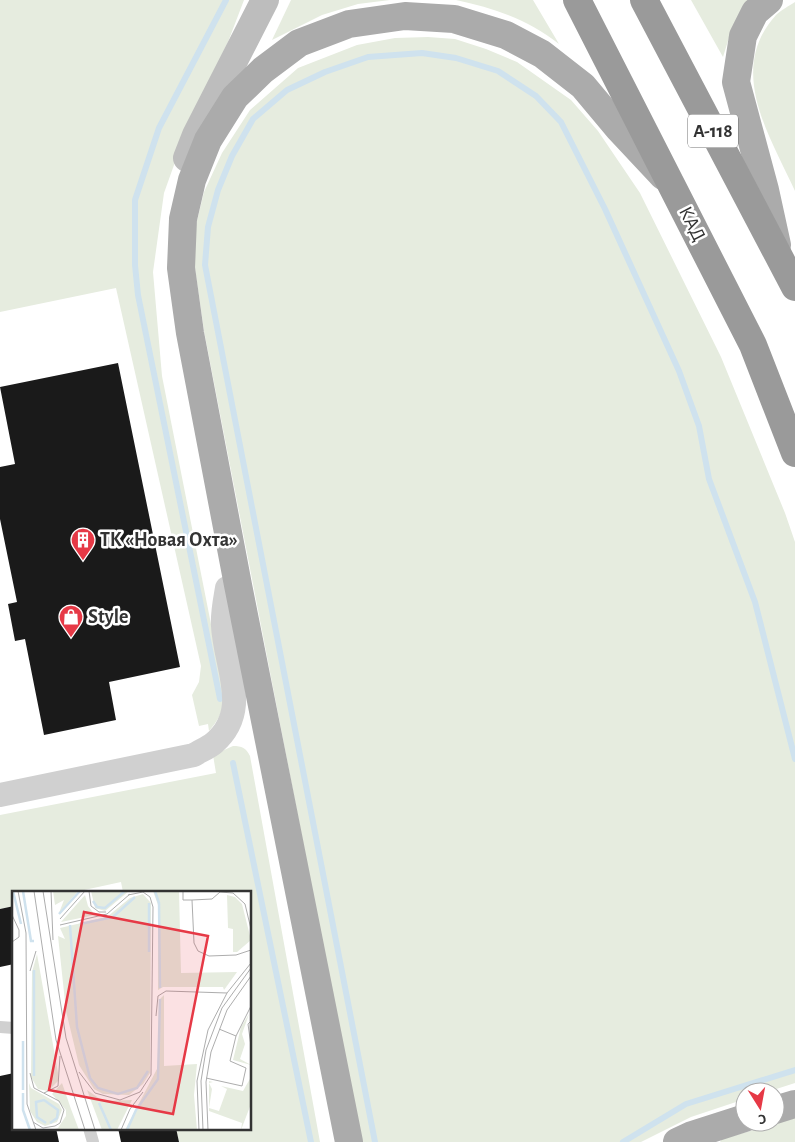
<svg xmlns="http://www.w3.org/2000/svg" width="795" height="1142" viewBox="0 0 795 1142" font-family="'Alegreya Sans',sans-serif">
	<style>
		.green { fill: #e6ecdf }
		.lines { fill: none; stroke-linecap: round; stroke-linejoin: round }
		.stream { stroke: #cfe2ee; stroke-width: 6 }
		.building { fill: #1a1a1a }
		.service { stroke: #d0d0d0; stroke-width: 12 }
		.minor { stroke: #d0d0d0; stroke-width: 24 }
		.secondary { stroke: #bdbdbd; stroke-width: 28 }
		.primary { stroke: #ababab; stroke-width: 28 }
		.motorway { stroke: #9a9a9a; stroke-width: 28 }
		.labels { text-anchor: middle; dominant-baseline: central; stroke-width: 5; stroke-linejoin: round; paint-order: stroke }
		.shield { fill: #fff; stroke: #707070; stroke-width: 1 }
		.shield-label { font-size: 19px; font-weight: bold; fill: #333 }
		.street-label { font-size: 20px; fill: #333; stroke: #fff }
		.poi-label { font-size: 20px; font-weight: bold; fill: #333; stroke: #fff; text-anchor: start }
		.inset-river { fill: none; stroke: #cfe2ee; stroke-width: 2.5 }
		.inset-road { fill: none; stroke: #adadad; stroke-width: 1 }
		.view { fill: #e63946; fill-opacity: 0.15; stroke: #e63946; stroke-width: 2.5 }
		.inset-edge { fill: none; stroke: #333; stroke-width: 2.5 }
	</style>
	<rect width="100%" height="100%" fill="#fff"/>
	<!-- green -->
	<g class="green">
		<path d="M0 0H244L228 42 189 123 164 193 153 272 162 376 224 690C224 709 221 717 209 731L208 724 199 726 192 695 199 682 201 666 116 288 0 312Z"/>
		<path d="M291 0H390L358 4 322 15 272 40Z"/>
		<path d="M456 0H533L559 44C529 20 494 8 456 0Z"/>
		<path d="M691 0H749L732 28 723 57Z"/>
		<path d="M795 2V191C770 136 726 70 776 15 781 10 789 6 795 2Z"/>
		<path d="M428 37 455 39 486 49 517 62 571 100 598 131 640 193 721 357 785 513 795 542V1083L767 1092H745V1099L691 1117 641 1142H361L204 331 195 268V229L204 192 222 153 250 110 298 68 357 45 395 38Z"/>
		<path d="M233 746C242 746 246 748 250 756L320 1142H179L176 1128H250V892H123L121 882 75 892H14V906L0 909V815L216 773 213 755Z"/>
		<path d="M795 1118V1142H720L722 1139Z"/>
	</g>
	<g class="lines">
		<!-- stream -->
		<g class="stream">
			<path d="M220 699 138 295 135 265V200L159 128 226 0"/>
			<path d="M233 763 311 1142"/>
			<path d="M375 1142 205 265 208 227 218 190 232 156 253 119 287 90 325 72 368 57 422 53 456 58 498 71 536 96 561 122 605 209 679 371 699 426 709 479 755 602 795 759"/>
			<path d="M623 1142 686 1104 795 1070"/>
		</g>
	</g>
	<!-- building -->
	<g class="building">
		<path d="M118 363 180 667 109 682 116 720 44 735 25 639 15 641 8 604 17 602 0 519V467L15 464 0 387Z"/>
		<path d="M14 906V964L0 967V909Z"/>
		<path d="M14 1073V1128H56L59 1142H0V1076Z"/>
		<path d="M118 1128H176L179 1142H121Z"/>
	</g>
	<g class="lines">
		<!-- service -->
		<g class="service">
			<path d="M0 1027 14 1028"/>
			<path d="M89 1128 93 1142"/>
		</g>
		<!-- minor -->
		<path class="minor" d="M0 795 194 755C200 751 208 748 214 743 252 710 225 667 223 626 222 614 225 600 227 588"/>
		<!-- secondary -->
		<path class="secondary" d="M187 158 196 135 265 0"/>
		<!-- primary -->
		<g class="primary">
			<path d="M769 0 755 12 743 36 736 82 765 190 777 245"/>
			<path d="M775 1110 795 1104"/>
			<path d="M349 1142 238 585 190 333 181 268 183 219 192 180 208 140 235 97 263 70 299 43 349 24 405 16 454 19 506 35 542 54 583 86 619 129 663 176"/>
			<path d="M677 1142 692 1135 745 1118"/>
		</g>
		<!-- motorway -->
		<g class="motorway">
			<path d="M577 0 753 345 795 453"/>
			<path d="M644 0 795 287"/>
		</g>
	</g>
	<!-- icons -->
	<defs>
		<symbol id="building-pin" viewBox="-11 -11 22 30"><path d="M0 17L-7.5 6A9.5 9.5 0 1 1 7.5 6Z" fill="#e63946" stroke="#fff"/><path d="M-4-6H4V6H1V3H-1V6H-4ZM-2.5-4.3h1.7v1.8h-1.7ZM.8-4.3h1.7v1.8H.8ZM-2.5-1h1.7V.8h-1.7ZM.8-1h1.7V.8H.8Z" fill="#fff"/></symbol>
		<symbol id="shop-pin" viewBox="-11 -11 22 30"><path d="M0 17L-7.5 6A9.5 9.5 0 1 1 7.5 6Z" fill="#e63946" stroke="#fff"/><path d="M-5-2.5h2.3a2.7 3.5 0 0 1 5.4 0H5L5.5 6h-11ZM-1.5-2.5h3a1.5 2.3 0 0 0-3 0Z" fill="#fff"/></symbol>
	</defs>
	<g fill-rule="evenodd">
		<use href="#building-pin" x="69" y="526" width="28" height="38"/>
		<use href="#shop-pin" x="57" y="603" width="28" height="38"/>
	</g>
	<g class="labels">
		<!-- shield labels -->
		<rect class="shield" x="688" y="114.5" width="50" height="33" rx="4"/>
		<g class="shield-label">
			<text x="713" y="131">А-118</text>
		</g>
		<!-- street labels -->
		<g class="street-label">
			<text transform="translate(692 224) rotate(63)">КАД</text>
		</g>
		<!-- poi labels -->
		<g class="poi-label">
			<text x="100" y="540">ТК «Новая Охта»</text>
			<text x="88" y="617">Style</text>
		</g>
	</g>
	<!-- overview -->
	<g transform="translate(12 891)">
		<rect width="239" height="239" fill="#fff"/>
		<path d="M41 0H66L47 22 52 9 43 14ZM79 0H117L93 20 83 17ZM141 0H167L169 82 225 81 212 99 211 96H151L146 99V14ZM131 3 139 12 138 182 131 193 117 204 91 203 82 198 67 174 54 120 46 45 53 48 48 37 95 26 118 7ZM73 4 76 15 83 24 49 31ZM215 4 223 6 230 13 239 49 225 61H221V38L216 37ZM25 63 46 182V190L36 200 26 198 19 186 20 81ZM152 104V175L185 173 182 204 185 239H113L146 176 147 109ZM237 123 230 143 233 153 228 168 239 174 221 169 229 136ZM239 186V213L229 239 230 232 197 220V190L201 191 197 192 200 198 197 217 207 220 215 198 209 195 231 200ZM17 192 19 197 47 213 50 219 45 231 33 235 25 231 18 220ZM50 192 59 218 67 239H40L46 237 54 225V219L40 203ZM75 199 91 210 120 209 105 239H90Z" fill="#e6ecdf"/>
		<path class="inset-river" d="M1 0 9 33M11 0 19 50H22M143 0 147 12 148 97M81 10 85 16 93 17 113 0M137 12V61M47 23 68 0M68 33 101 26 123 6M58 34 65 136 78 187 86 197 106 203 125 197 136 180M22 79V185M11 199V150M11 202V219L18 239M87 212 99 239M34 232 25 226 24 211 32 209 46 219 45 227 38 232M115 239 124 219 146 188 148 108"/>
		<path class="inset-road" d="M6 0 14 42 15 213 24 239M22 0 44 149 73 239M31 0 54 147 83 239M39 0 41 49M77 0 79 15 87 21H94M171 0V9H180M0 24 7 39V46L0 51M48 28 73 0M48 34 95 23 118 3M239 38 233 13 221 2 208 1 200 8 180 9 182 52 186 60 197 65 224 64 239 59M18 80 24 60M144 125 146 105 154 100 215 102M239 130 236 133 239 155M207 138 224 145 239 115M67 181 83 202 108 209 128 201 139 184 141 16 138 6 131 1 116 4M18 182 22 197 47 210 52 219 48 232 43 235 31 237 21 231M194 187 230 195 234 177 218 170 224 145M32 202 46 195 48 165M109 239 118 218 131 201M187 239 185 190 196 139 215 102 239 72M191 239 189 190 194 159 210 117 239 77M196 239 194 191 199 161 215 119 239 85"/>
		<path class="view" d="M72 21 196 45 161 223 37 199Z"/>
		<rect width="239" height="239" class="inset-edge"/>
	</g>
	<!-- north arrow -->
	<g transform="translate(760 1107) rotate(169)"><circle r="24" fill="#ffffff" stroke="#adadad"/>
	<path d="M0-4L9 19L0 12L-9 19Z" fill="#e63946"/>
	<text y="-8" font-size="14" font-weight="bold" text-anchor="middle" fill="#333333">С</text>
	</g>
</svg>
